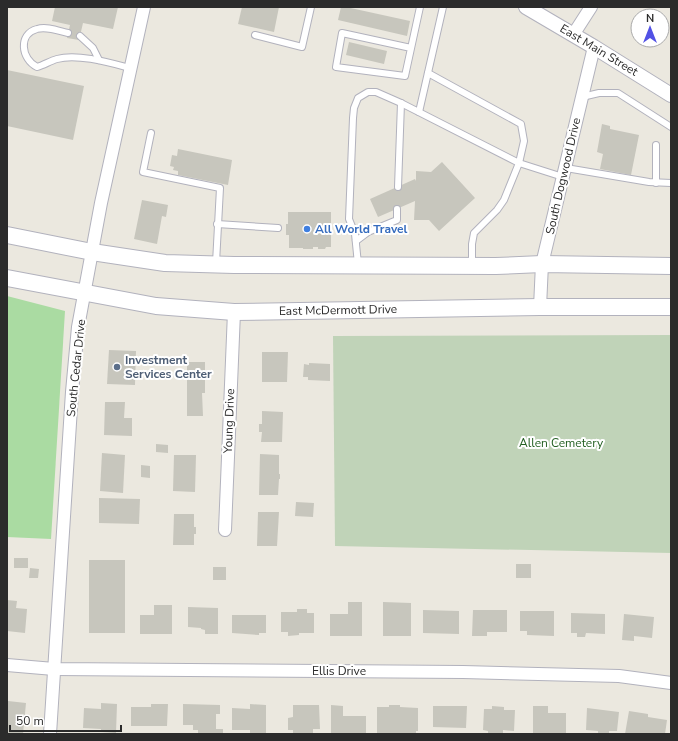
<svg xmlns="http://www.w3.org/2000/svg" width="678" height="741" viewBox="0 0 678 741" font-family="'Nunito Sans',sans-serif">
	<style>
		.green { fill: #aadba2 }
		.cemetery { fill: #c0d3b8 }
		.building { fill: #c7c6bd }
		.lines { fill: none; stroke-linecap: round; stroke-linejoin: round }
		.service-casing { stroke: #b2b2bd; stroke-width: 8 }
		.minor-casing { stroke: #b2b2bd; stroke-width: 14 }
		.tertiary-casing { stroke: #b2b2bd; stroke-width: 16 }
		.secondary-casing { stroke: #b2b2bd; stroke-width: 18 }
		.service { stroke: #fff; stroke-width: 6 }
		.minor { stroke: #fff; stroke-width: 12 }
		.tertiary { stroke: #fff; stroke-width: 14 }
		.secondary { stroke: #fff; stroke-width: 16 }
		.shop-dot { fill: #3f7fe0; stroke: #fff; stroke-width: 1.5 }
		.service-dot { fill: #5c6f8a; stroke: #fff; stroke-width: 1.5 }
		.labels { text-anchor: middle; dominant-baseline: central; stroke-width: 4; stroke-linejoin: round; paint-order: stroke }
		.street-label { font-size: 12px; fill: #2b2b2b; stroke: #fff }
		.shop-label { font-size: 12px; font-weight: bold; fill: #366cbe; stroke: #fff; text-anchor: start }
		.service-label { font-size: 12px; font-weight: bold; fill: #4e5e75; stroke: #fff; text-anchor: start }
		.park-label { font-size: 12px; fill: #246023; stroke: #fff }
	</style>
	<rect width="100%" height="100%" fill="#ebe8df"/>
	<!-- green -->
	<path class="green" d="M7 296 65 311 51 539 7 537Z"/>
	<!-- cemetery -->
	<path class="cemetery" d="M671 335V553L335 546 333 336Z"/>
	<!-- building -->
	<g class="building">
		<path d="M55 7H118L113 29 83 23 79 40 67 38 70 25 52 21Z"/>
		<path d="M242 7H279L274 32 238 24Z"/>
		<path d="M341 7H346L410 21 407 36 338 20Z"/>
		<path d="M349 42 387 51 384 64 346 55Z"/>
		<path d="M7 70 84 86 73 140 7 126Z"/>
		<path d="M602 124 610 126V129L639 135 631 175 600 169 603 154 597 152Z"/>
		<path d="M178 149 232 160 228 185 178 175V171L173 170 174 167 170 166 172 155 177 156Z"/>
		<path d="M442 162 475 198 439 231 429 220H414L415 201 378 217 370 199 415 179 416 181V171L431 172Z"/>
		<path d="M142 200 168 205 166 217 162 216 157 244 134 239Z"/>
		<path d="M288 212H331V247H326L325 249H318V247H313V249H303V248H289V235H286V224H288Z"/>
		<path d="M109 350 136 351 135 385 107 384Z"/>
		<path d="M262 352H288L287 382H262Z"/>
		<path d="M187 362H205V393H202L203 416H187Z"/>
		<path d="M309 363 330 364V381L308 380V377H303L304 364 309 365Z"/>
		<path d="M105 402H125L124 418H132V436L104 435Z"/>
		<path d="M262 411 283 412 282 442H261L262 432H259V424H262Z"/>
		<path d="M156 444 168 445V453L156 452Z"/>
		<path d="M102 453 125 455 123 493 100 491Z"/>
		<path d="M260 454 279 455V474H280V479H279L278 495H259Z"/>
		<path d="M174 455H196L195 492 173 491Z"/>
		<path d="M141 465 150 466V478L141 477Z"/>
		<path d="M99 498 140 499 139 524 99 523Z"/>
		<path d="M296 502 314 503 313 517 295 516Z"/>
		<path d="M258 512H279L277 546H257Z"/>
		<path d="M174 514H194V527H196V534H194V545H173Z"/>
		<rect x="14" y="558" width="14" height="10"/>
		<rect x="89" y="560" width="36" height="73"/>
		<rect x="516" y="564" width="15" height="14"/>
		<rect x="213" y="567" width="13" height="13"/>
		<path d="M30 568 39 569 38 578H29Z"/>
		<path d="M7 600 17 601 16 608 27 609 25 633 7 631Z"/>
		<path d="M348 602H362V636H330V614H348Z"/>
		<path d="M383 602 411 603V636H383Z"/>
		<path d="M154 605H172V634H140V615H154Z"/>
		<path d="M188 607 218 608V634H205V630L201 629V628L188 627Z"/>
		<path d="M297 609H307V613H314V633H299V635L288 636V632H281V612H297Z"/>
		<path d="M423 610 459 611V634L423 633Z"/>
		<path d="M473 610H507V632H487V636H472Z"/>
		<path d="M520 611H554V636L527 635V631H520Z"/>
		<path d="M571 613 605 614V634L586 633 585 637H577V633H571Z"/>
		<path d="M624 614 654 617 652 638 634 636V641L622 640Z"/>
		<path d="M232 615H266V633H259V635L232 633Z"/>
		<path d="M8 701 26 703 23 734H7V710Z"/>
		<path d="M101 703 117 704 116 733 101 732V729L83 728 84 708 101 709Z"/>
		<path d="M151 704H168L167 726H131V707H151Z"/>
		<path d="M183 704 220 705V714H216V729H223V734H198V730H193V725H183Z"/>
		<path d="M250 704 266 705V734H250V730H232V708L250 709Z"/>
		<path d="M293 705H319L320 729H313V734H293V730H288V718L293 717Z"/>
		<path d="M331 705 343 706V716H366V734H331Z"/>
		<path d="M389 705H400V707L418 708V731H416V734H377V707H389Z"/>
		<path d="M433 706H467L466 728 433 727Z"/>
		<path d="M492 706 504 707V710H515L514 731 503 730V734H488V731L483 730 484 709H492Z"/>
		<path d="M533 706H548V713H566V733H533Z"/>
		<path d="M587 708 619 712 617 731H609V734H598V731L586 730Z"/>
		<path d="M629 711 648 714V717L667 720 665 734H625Z"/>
	</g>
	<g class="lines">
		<defs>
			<g id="service">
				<path d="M68 33C59 31 47 26 37 29 18 34 21 59 37 67 44 65 50 61 57 59 77 53 111 63 130 68"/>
				<path d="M255 35 302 47 311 7"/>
				<path d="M80 36 93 48 99 60"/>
				<path d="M411 48 342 33 336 67 405 76 420 7"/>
				<path d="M428 73 521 124 524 141 519 163 504 200 497 210 474 233 472 244V266"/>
				<path d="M582 97 599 93H618L671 127"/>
				<path d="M419 112 443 7"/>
				<path d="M151 133 143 172 220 188 216 263"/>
				<path d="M566 168 649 182 671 183"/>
				<path d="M656 183V145"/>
				<path d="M398 187 401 103"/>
				<path d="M217 224 278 228"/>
				<path d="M356 241 368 232 397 220V209"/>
				<path d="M358 264 355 234 349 219 353 118 354 108 358 98 368 92H376L401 103 519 163 563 177"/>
			</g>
			<g id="minor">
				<path d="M573 35 591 7"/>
				<path d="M540 307 542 264 594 47"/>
				<path d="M225 530 234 312"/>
				<path d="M7 665 54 669 463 672 619 676 671 683"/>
				<path d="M50 734 72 392 78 327 101 203 144 7"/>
			</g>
			<path id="tertiary" d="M526 7 594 47 671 95"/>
			<g id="secondary">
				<path d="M7 235 92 252 165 263 234 265 496 266 542 264 671 266"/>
				<path d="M7 278 156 306 234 312 540 307H671"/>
			</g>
		</defs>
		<!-- service casing -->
		<use href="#service" class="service-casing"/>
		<!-- minor casing -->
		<use href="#minor" class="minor-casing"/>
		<!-- tertiary casing -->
		<use href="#tertiary" class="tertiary-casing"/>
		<!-- secondary casing -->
		<use href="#secondary" class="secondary-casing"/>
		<!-- service -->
		<use href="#service" class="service"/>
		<!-- minor -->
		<use href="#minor" class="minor"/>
		<!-- tertiary -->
		<use href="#tertiary" class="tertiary"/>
		<!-- secondary -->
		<use href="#secondary" class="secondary"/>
	</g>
	<!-- markers -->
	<circle class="shop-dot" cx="307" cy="229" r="4"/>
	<circle class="service-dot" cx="117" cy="367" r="4"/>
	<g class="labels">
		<!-- street labels -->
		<g class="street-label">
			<text transform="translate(599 50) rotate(31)">East Main Street</text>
			<text transform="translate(563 176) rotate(-77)">South Dogwood Drive</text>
			<text transform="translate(338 310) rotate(-1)">East McDermott Drive</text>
			<text transform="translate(76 368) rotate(-84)">South Cedar Drive</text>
			<text transform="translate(229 421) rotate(-88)">Young Drive</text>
			<text x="339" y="671">Ellis Drive</text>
		</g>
		<!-- shop labels -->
		<g class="shop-label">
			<text x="315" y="229">All World Travel</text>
		</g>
		<!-- service labels -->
		<g class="service-label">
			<text x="125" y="360">Investment<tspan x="125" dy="14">Services Center</tspan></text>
		</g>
		<!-- park labels -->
		<g class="park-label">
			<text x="561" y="443">Allen Cemetery</text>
		</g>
	</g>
	<!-- border -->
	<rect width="678" height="741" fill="none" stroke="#2b2b2b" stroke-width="16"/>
	<!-- north arrow -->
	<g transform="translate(650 28)"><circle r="19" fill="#ffffff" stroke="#aaaaaa"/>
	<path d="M0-3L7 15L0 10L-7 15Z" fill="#5251e5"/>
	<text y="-6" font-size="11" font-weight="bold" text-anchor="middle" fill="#2b2b2b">N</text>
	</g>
	<!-- scale -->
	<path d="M10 725v6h111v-6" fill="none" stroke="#2b2b2b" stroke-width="2"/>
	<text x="16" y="725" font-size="12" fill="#2b2b2b" stroke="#ffffff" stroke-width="3" paint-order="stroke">50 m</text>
</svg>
